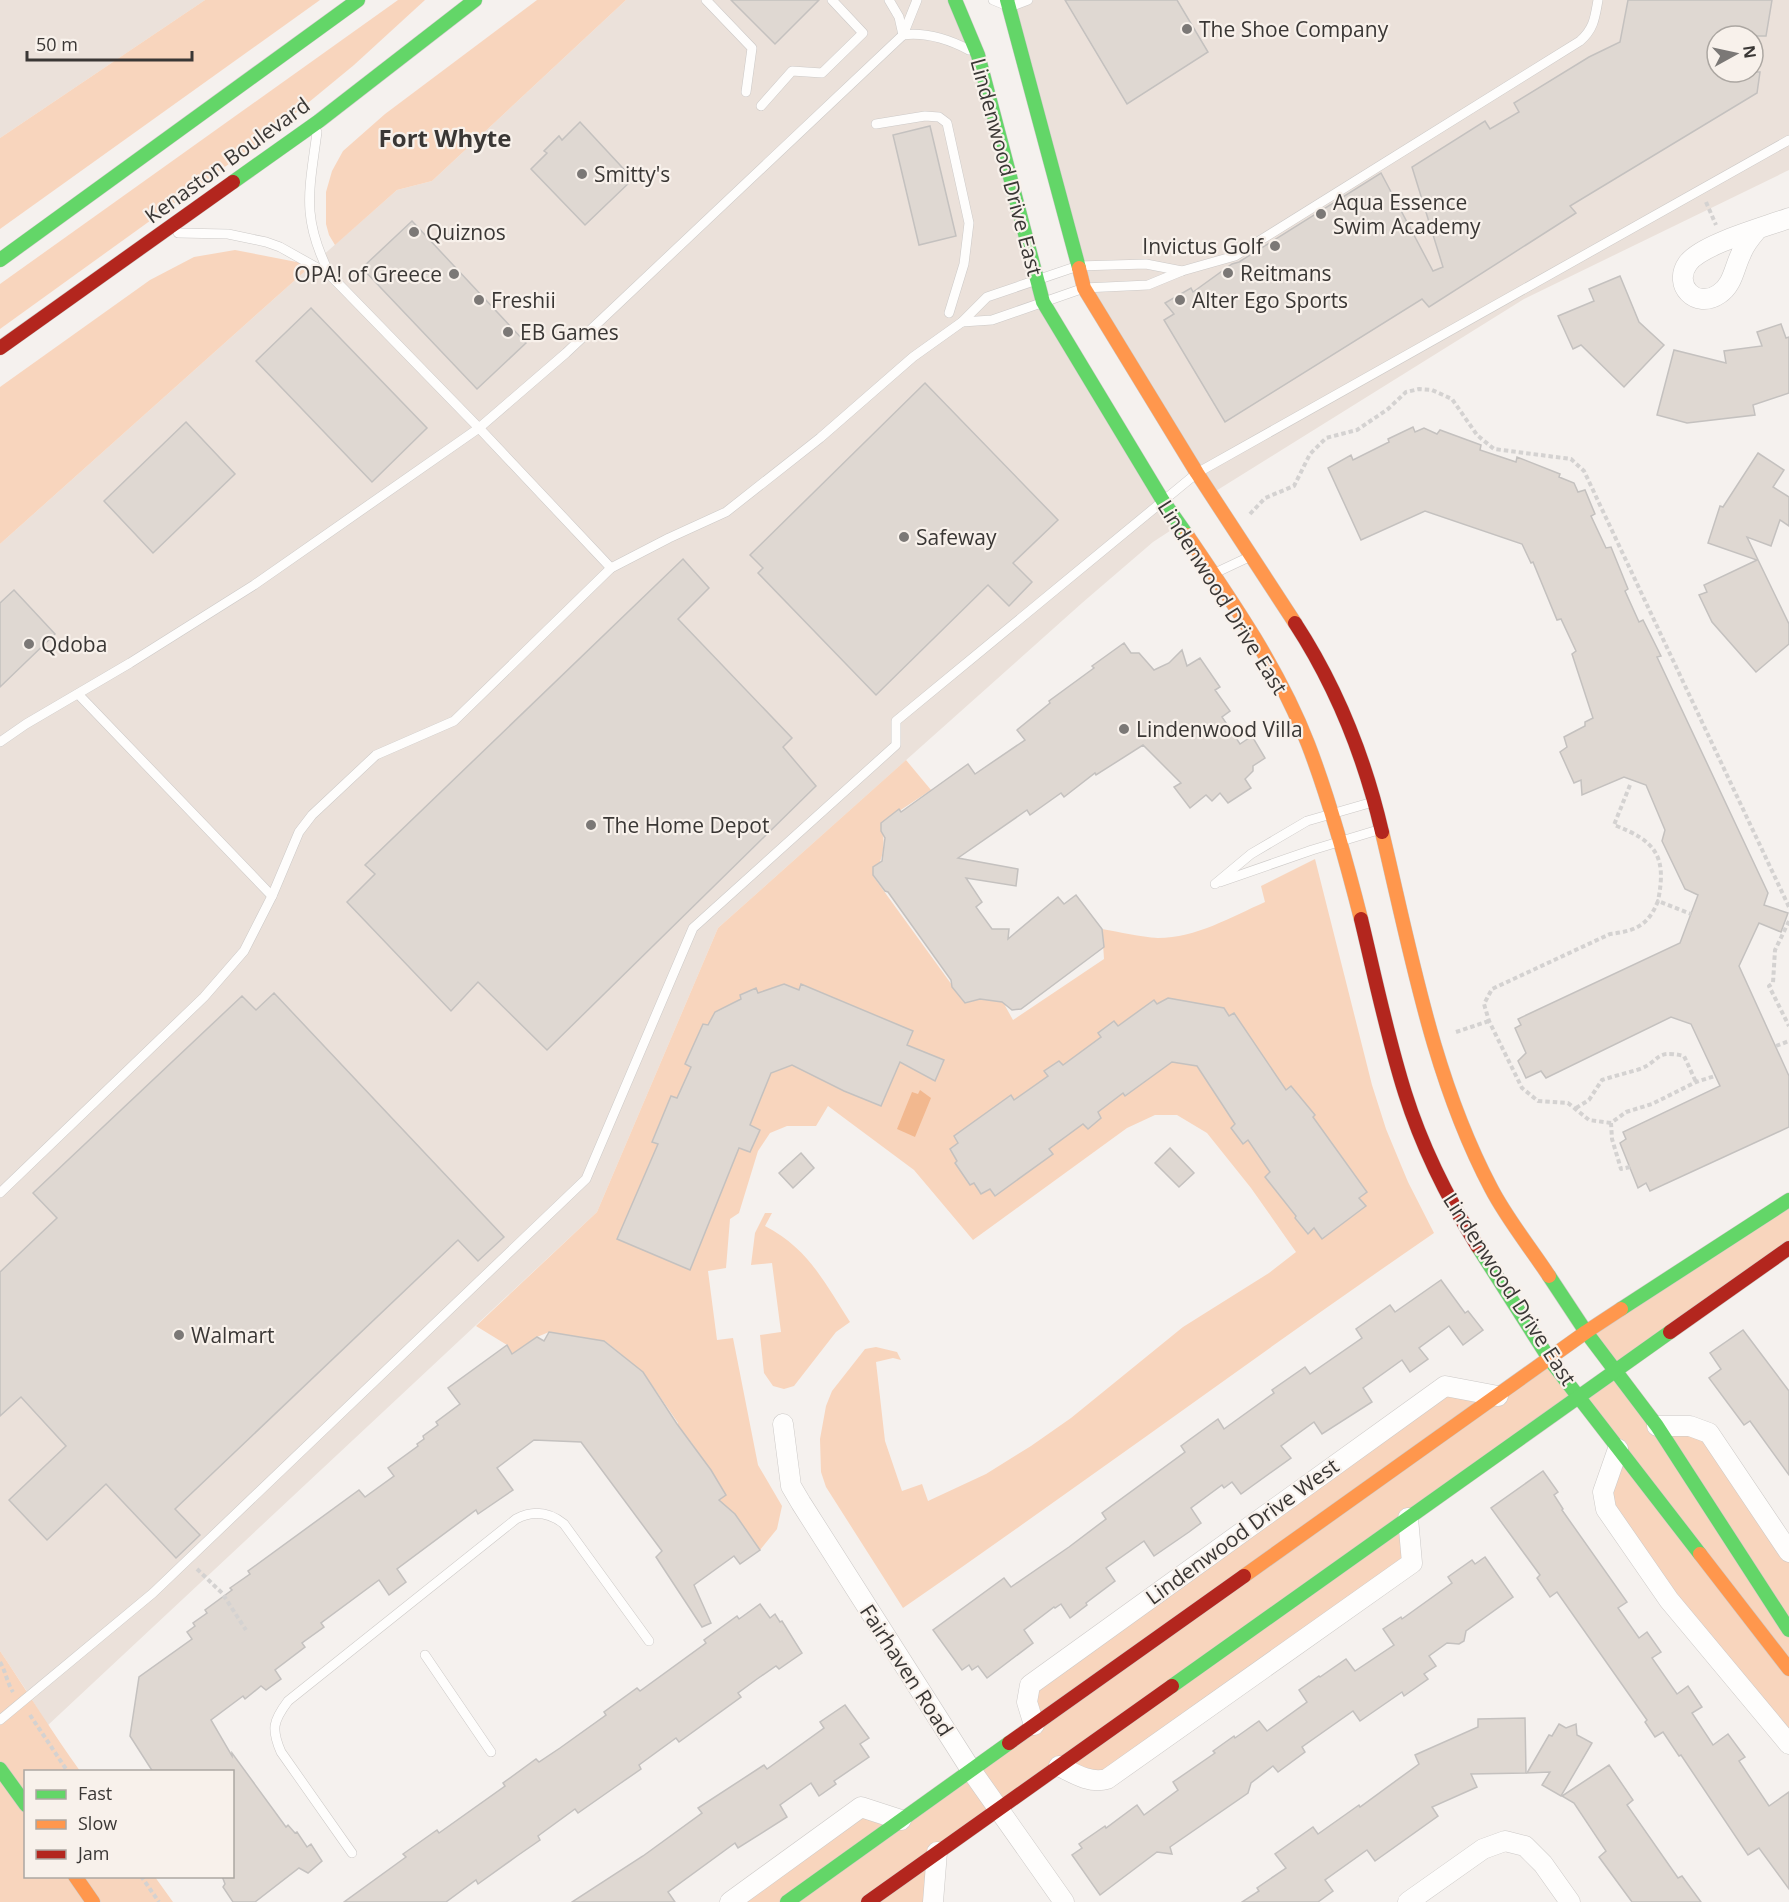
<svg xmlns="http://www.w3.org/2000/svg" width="1789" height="1902" viewBox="0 0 1789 1902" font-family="'Open Sans',sans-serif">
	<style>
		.built { fill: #ebe1da; fill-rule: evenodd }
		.green { fill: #f8d5bd }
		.water { fill: #f2b88f }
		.building { fill: #dfd8d2; stroke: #c4c1bf; stroke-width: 1.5 }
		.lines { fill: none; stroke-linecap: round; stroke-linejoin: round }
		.lane-casing { stroke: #ccc9c7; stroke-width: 10 }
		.street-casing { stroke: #ccc9c7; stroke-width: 21 }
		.fast-casing { stroke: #ccc9c7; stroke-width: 15 }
		.slow-casing { stroke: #ccc9c7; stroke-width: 15 }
		.jam-casing { stroke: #ccc9c7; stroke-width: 15 }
		.path { stroke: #d4d2d1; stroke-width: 4; stroke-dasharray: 4.5 3; stroke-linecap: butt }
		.lane { stroke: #fefdfc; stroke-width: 9 }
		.street { stroke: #fefdfc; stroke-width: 20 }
		.fast { stroke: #63d668; stroke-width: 14 }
		.slow { stroke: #ff974d; stroke-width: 14 }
		.jam { stroke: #b3261e; stroke-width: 14 }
		.poi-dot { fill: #7b7876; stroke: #f8f1eb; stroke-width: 2 }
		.labels { text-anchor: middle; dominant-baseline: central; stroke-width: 4.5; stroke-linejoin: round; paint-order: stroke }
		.poi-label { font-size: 21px; fill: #3a3735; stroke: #f8f1eb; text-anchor: start }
		.street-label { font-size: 21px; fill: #3a3735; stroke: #f8f1eb }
		.quarter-label { font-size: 24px; font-weight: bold; fill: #3a3735; stroke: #f8f1eb }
	</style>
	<rect width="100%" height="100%" fill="#f5f1ee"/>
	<!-- built -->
	<g class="built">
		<path d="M0 0H205L0 138Z"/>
		<path d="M626 0H955L1043 302 1179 525 1153 542 1082 603 718 928 597 1212 47 1726 30 1696 0 1651V544L312 265 328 274 321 257 397 190 432 181Z"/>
		<path d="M1007 0H1789V170L1524 299 1211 494 1084 288ZM1717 36H1753V72H1717Z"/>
	</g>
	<!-- green -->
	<g class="green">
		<path d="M205 0H320L0 229V138Z"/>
		<path d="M398 0H425L354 65 269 135 0 329V284Z"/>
		<path d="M537 0H626L432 181 397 190 335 245 329 235 326 224V192L332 171 343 151 385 114Z"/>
		<path d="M235 250 312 265 0 544V387L150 280 194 257Z"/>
		<path d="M906 760 931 790 881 823C886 843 884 858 873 876L965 1003 980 999 1003 1002 1013 1020 1104 959 1102 929C1120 932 1140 937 1158 938 1196 938 1231 917 1265 902L1261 886 1315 859 1372 1085 1386 1129 1408 1182 1434 1233C1255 1356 1081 1485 903 1608L826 1487 821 1472 820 1439 826 1406 832 1391 865 1349 876 1347 897 1352 901 1360 893 1358 876 1362 885 1441 902 1491 922 1484 928 1501 986 1474 1031 1446 1071 1418 1183 1327 1269 1273 1296 1252 1251 1188 1207 1133 1177 1115H1155L1127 1128 973 1240 914 1170 828 1106 816 1126H787L770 1133 758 1151 739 1213 730 1219 726 1268 708 1271 717 1340 733 1338 758 1465 782 1506 777 1529 760 1550 735 1514 719 1500 726 1495 691 1442 671 1430 678 1423 643 1372 605 1341 549 1332 537 1337 512 1354 507 1345 476 1326 597 1212 718 928Z"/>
		<path d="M1789 1200V1248L1615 1372 1657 1426 1709 1433 1789 1552V1744L1606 1509 1618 1449 1579 1397 1408 1518 1412 1563 1107 1779 1059 1766 937 1852 933 1902H730L861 1807 901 1820 1034 1725 1030 1685 1445 1386 1498 1396 1550 1360 1579 1396 1615 1371 1586 1332Z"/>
		<path d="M765 1213H772L765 1226C808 1248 825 1283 850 1322L836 1332 794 1386 784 1389 773 1386 764 1373 760 1335 781 1332 772 1263 751 1265 755 1233Z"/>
		<path d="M0 1651C27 1691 52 1732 80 1771L26 1772V1876L155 1877 173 1902H0Z"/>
	</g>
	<!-- water -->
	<path class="water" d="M920 1090 931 1098 915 1137 897 1129 912 1092 918 1094Z"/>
	<!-- building -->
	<g class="building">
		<path d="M731 0H819L775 44Z"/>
		<path d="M1065 0H1177L1208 52 1127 104Z"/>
		<path d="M1628 0H1772L1766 36H1717V72H1760L1757 93 1570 206 1576 213 1429 307 1422 299 1225 422 1164 320 1174 314 1165 303 1191 288 1193 292 1232 264 1239 262 1381 173 1433 271 1443 267 1412 167 1485 121 1490 129 1519 112 1514 103 1589 57 1620 42Z"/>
		<path d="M580 122 633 179 585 225 531 169 547 153 544 151 559 136 562 140Z"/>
		<path d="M930 126 956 236 919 245 893 135Z"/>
		<path d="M412 221 526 343 477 389 362 268Z"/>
		<path d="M1620 276 1639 322 1664 345 1624 387 1581 345 1573 349 1558 316 1594 301 1589 289Z"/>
		<path d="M311 308 427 428 372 482 256 361Z"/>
		<path d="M1781 324 1786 338 1789 337V393L1753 405 1755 415 1687 423 1657 415 1674 350 1726 363 1724 351 1762 346 1757 332Z"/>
		<path d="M925 383 1058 520 1013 563 1032 582 1009 606 988 585 876 695 758 573 763 568 750 555Z"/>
		<path d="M186 422 235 474 153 553 104 501Z"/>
		<path d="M1413 427 1415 432 1424 428 1437 434 1440 430 1481 445 1480 450 1516 462 1517 457 1560 474 1559 477 1574 483 1578 492 1585 490 1595 514 1591 516 1606 548 1611 547 1628 589 1625 591 1639 622 1643 620 1661 656 1657 657 1768 893 1764 905 1788 913 1781 932 1759 923 1739 966 1789 1076V1127L1650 1191 1646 1183 1638 1188 1620 1143 1626 1139 1623 1132 1720 1086 1691 1024 1671 1017 1546 1078 1541 1071 1526 1078 1518 1061 1526 1053 1515 1028 1521 1025 1518 1019 1680 943 1698 895 1685 889 1662 841 1665 830 1646 785 1624 777 1582 795 1581 780 1574 783 1560 752 1567 747 1564 737 1585 726V722L1593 718 1572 654 1576 651 1561 619 1557 620 1533 562 1531 563 1522 544 1425 511 1361 540 1328 468 1351 455 1353 460 1389 442 1388 439Z"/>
		<path d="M1758 453 1784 470 1773 487 1789 497V526L1780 520 1771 546 1747 537 1789 624V644L1756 672 1712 622 1699 595 1707 592 1704 585 1757 560 1708 543 1720 506 1723 507Z"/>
		<path d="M683 559 709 588 678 619 792 738 783 747 816 786 547 1050 478 982 451 1011 347 902 375 874 365 865Z"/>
		<path d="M14 590 55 634 0 687V603Z"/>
		<path d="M1124 643 1131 653H1139L1154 670 1169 663 1182 650 1187 666 1200 658 1220 687 1215 690 1230 711 1222 717 1240 744 1252 736 1265 758 1253 766V771L1245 779 1251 788 1228 803 1220 793 1212 801 1206 795 1190 808 1174 787 1181 783 1143 745 1096 775 1095 773 1064 797 1061 793 1030 815 1027 810 958 858 1018 869 1016 886 966 878 982 902 976 907 992 929H1009L1008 939 1058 897 1064 904 1076 895 1102 929 1104 947 1021 1009 1012 1010 1002 1002 980 999 965 1003 952 987 951 980 888 892 885 891 873 875V867L882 861 885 838 881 831V823L899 809 901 812 968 764 975 774 1025 740 1017 730 1050 703 1049 701 1094 668 1092 666Z"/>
		<path d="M784 984 799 990 801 984 913 1031 907 1045 944 1060 935 1081 900 1062 881 1106 844 1091 792 1065 771 1073 750 1125 760 1130 750 1152 739 1148 690 1270 617 1239 658 1144 652 1142 671 1096 677 1098 691 1067 685 1064 703 1024 708 1025 715 1012 741 999 740 995 756 988 758 993Z"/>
		<path d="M274 993 504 1237 478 1261 458 1240 175 1509 200 1535 176 1558 106 1484 47 1540 9 1500 66 1446 21 1397 0 1416V1272L57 1218 33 1193 242 996 256 1010Z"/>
		<path d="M1168 998 1224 1008 1229 1016 1234 1013 1286 1090 1291 1086 1315 1115 1313 1117 1367 1192 1359 1198 1366 1206 1322 1239 1314 1228 1308 1234 1295 1218 1296 1216 1265 1177 1270 1172 1248 1140 1243 1144 1231 1128 1235 1124 1197 1066 1172 1062 1125 1096 1123 1093 1098 1112 1101 1118 1088 1129 1083 1124 1049 1149 1053 1154 995 1196 990 1189 981 1194 974 1183 970 1185 955 1163 957 1161 950 1149 958 1143 954 1136 1011 1095 1014 1100 1048 1076 1044 1071 1059 1061 1063 1065 1101 1037 1098 1033 1114 1021 1118 1026 1154 1000 1157 1004Z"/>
		<path d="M1170 1148 1194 1173 1179 1187 1155 1163Z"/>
		<path d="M801 1153 814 1168 793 1188 779 1173Z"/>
		<path d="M1441 1280 1465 1313 1468 1311 1483 1330 1463 1345 1449 1326 1419 1348 1428 1359 1410 1372 1402 1360 1363 1388 1372 1402 1322 1434 1314 1422 1281 1446 1291 1458 1241 1494 1232 1482 1224 1488 1222 1485 1191 1508 1201 1523 1189 1532 1154 1556 1144 1541 1106 1568 1115 1581 1086 1603 1087 1605 1070 1618 1061 1604 1055 1608 1054 1607 1024 1630 1033 1643 987 1678 978 1666 972 1670 969 1665 962 1670 933 1630 1004 1578 1011 1587 1069 1547 1106 1519 1102 1513 1185 1452 1181 1446 1218 1419 1224 1429 1274 1393 1272 1390 1305 1367 1310 1374 1362 1338 1356 1329 1390 1305 1395 1312Z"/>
		<path d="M1743 1330 1789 1391V1475L1750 1421 1744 1425 1709 1378 1721 1369 1710 1353Z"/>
		<path d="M549 1332 604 1341 643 1372 677 1424 711 1470 726 1495 719 1500 735 1514 760 1550 740 1564 734 1556 694 1585 711 1623 702 1627 656 1557 662 1551 581 1442 534 1440 497 1468 513 1490 478 1514 476 1510 397 1569 406 1582 389 1595 379 1580 321 1623 324 1627 302 1643 305 1647 275 1670 281 1679 266 1690 261 1686 245 1699 243 1696 211 1720 232 1756V1753L286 1827 288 1825 295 1833 297 1832 307 1847 311 1844 322 1861 308 1873 299 1868 255 1902H233L223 1887 225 1884 222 1876H232V1772H153L130 1736 139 1677 192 1639 187 1632 195 1626 193 1623 207 1613 205 1610 232 1590 230 1588 250 1574 248 1571 359 1490 365 1497 394 1476 388 1468 418 1446 417 1444 424 1439 423 1436 438 1425 436 1422 460 1404 448 1388 507 1345 512 1354 537 1337 544 1341Z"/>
		<path d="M1543 1471 1558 1492 1554 1495 1563 1509 1562 1510 1627 1602 1618 1608 1639 1638 1647 1632 1661 1652 1652 1658 1677 1694 1688 1686 1702 1707 1692 1713 1713 1745 1728 1734 1745 1757 1739 1761 1769 1806 1789 1792V1889L1759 1848 1748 1855 1681 1755 1679 1756 1663 1732 1655 1737 1645 1722 1647 1720 1557 1592 1550 1597 1537 1578 1540 1575 1491 1508Z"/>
		<path d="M1485 1557 1513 1597 1466 1631 1464 1641 1459 1644 1447 1643 1429 1656 1436 1666 1424 1674 1428 1679 1404 1696 1402 1692 1360 1721 1353 1711 1302 1747 1305 1752 1278 1772 1273 1766 1251 1783 1248 1793 1170 1847 1172 1854 1157 1852 1100 1895 1072 1855 1082 1848 1079 1844 1105 1826 1106 1828 1137 1805 1144 1815 1178 1790 1173 1782 1215 1753 1213 1751 1234 1736 1235 1738 1259 1721 1267 1731 1307 1702 1299 1690 1319 1676 1320 1677 1346 1659 1355 1671 1394 1645 1383 1629 1401 1617 1402 1619 1452 1583 1448 1577 1472 1560 1475 1564Z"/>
		<path d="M760 1604 770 1618 775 1614 780 1622 782 1621 802 1653 779 1669 776 1666 757 1679 738 1693 741 1697 679 1742 676 1738 639 1765 641 1769 618 1785 578 1813 575 1809 538 1836 540 1840 517 1856 478 1884 476 1880 446 1902H344L406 1857 403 1854 437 1830 439 1833 505 1786 503 1783 536 1759 539 1762 560 1748 606 1715 604 1712 637 1688 640 1691 706 1643 704 1640 737 1616 739 1619Z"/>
		<path d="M845 1705 869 1738 860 1744 869 1757 834 1781 836 1784 819 1796 811 1783 780 1805 787 1817 738 1848 735 1843 668 1892 675 1902H572L643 1856 702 1813 698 1808 764 1765 767 1769 824 1728 820 1722Z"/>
		<path d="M1525 1718 1526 1773 1471 1774 1477 1787 1432 1807 1438 1816 1375 1861 1367 1850 1325 1880 1333 1891 1318 1902H1242L1259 1891 1257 1888 1286 1868 1275 1854 1313 1827 1318 1834 1359 1805 1360 1807 1419 1764 1415 1755 1478 1727V1719Z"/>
		<path d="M1559 1724 1566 1728 1576 1724 1577 1735 1592 1743 1561 1796 1542 1785 1550 1772 1527 1773 1549 1735 1552 1736Z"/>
		<path d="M1609 1765 1633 1800 1627 1805 1678 1878 1682 1876 1701 1902H1632L1599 1857 1606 1851 1574 1803 1562 1796Z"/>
	</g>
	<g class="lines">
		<defs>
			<g id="lane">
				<path d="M706 0 752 48 746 92"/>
				<path d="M889 0 899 17 903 35"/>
				<path d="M993 0 1010 7 1028 0"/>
				<path d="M903 35C927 32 948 39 969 50"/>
				<path d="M761 106 792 71 822 73 863 33 832 0"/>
				<path d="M876 124 925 116 939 117 947 123 969 223 964 264 949 313"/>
				<path d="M317 132C309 193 301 217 330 275"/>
				<path d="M178 233 228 234 266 242 280 247 330 275 479 428 611 568"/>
				<path d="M962 322 992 320 1084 288 1148 285 1182 271 1235 256 1580 41C1594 29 1595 17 1598 0"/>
				<path d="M1215 573 1249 557"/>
				<path d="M78 694 272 896"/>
				<path d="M0 742 26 724 130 663 254 585 479 428 566 353 903 35 917 0"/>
				<path d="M1220 882 1312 850 1378 830"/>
				<path d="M1215 884 1251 854 1307 821 1373 802"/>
				<path d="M0 1193 204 997 244 951 272 896 299 832 312 815 376 755 454 721 611 568 669 538 726 512 820 438 913 357 962 322 987 297 1078 266 1146 264 1182 271"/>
				<path d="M425 1655 491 1752"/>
				<path d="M0 1720 153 1593 586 1179 693 928 896 745V721L1197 473 1789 140"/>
				<path d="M352 1853 281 1752C271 1729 273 1721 288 1701L516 1519C533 1510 549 1512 564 1524L649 1641"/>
			</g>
			<g id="street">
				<path d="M1756 231C1750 238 1744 246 1741 254 1734 268 1733 285 1719 294 1696 310 1672 285 1688 263 1702 244 1765 227 1789 218"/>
				<path d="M783 1424 791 1486 801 1503 971 1770 1064 1902"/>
				<path d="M1657 1426H1690L1709 1433 1789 1552"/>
				<path d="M1618 1449 1603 1492 1606 1509 1669 1600 1789 1744"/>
				<path d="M1034 1725 1027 1702 1030 1685 1445 1386 1498 1396"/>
				<path d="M1059 1766C1073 1773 1090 1784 1107 1779L1412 1563 1408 1518"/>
				<path d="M730 1902 861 1807 901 1820"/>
				<path d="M933 1902 937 1852"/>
				<path d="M1408 1902 1483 1849 1505 1841 1525 1846 1543 1864 1570 1902"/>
			</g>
			<g id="fast">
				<path d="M955 0 978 55 1043 302 1163 501 1187 535"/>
				<path d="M1007 0 1079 268"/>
				<path d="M233 182 319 121 475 0"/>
				<path d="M0 260 358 0"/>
				<path d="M1478 1247 1550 1360 1700 1554"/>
				<path d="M1549 1276 1586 1332 1657 1426 1789 1630"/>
				<path d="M1621 1309 1789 1200"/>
				<path d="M1172 1686 1670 1332"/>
				<path d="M0 1769 26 1805"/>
				<path d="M787 1902 1009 1743"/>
			</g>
			<g id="slow">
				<path d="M1079 268 1084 288 1197 473 1295 623"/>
				<path d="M1187 535C1232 601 1279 669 1308 744 1330 801 1346 860 1361 919"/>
				<path d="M1382 832C1411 953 1433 1078 1491 1188 1507 1219 1530 1247 1549 1276"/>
				<path d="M1700 1554 1789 1669"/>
				<path d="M1244 1576 1586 1332 1621 1309"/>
				<path d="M75 1876 93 1902"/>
			</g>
			<g id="jam">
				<path d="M0 348 233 182"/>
				<path d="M1295 623C1336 686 1365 759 1382 832"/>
				<path d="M1361 919C1375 977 1387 1036 1405 1093 1422 1147 1448 1199 1478 1247"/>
				<path d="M1670 1332 1789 1248"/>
				<path d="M1009 1743 1244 1576"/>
				<path d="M868 1902 1172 1686"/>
			</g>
		</defs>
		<!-- lane casing -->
		<use href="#lane" class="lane-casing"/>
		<!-- street casing -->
		<use href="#street" class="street-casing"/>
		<!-- fast casing -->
		<use href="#fast" class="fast-casing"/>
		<!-- slow casing -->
		<use href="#slow" class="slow-casing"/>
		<!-- jam casing -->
		<use href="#jam" class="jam-casing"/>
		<!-- path -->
		<g class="path">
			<path d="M1706 202 1716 225"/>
			<path d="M1250 514 1265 498 1294 486 1310 454 1326 438 1357 430 1388 409 1406 392 1419 389 1432 390 1452 399 1477 435 1494 449 1571 459 1584 471 1789 907"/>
			<path d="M1630 785 1614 825C1656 841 1667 856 1658 901"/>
			<path d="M1789 921 1775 950 1773 983 1769 986 1789 1026"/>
			<path d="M1456 1032 1489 1021"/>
			<path d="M1776 1046 1789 1041"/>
			<path d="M1576 1108 1589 1100 1602 1080C1614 1076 1627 1073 1640 1069 1661 1061 1654 1049 1684 1056L1696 1082"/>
			<path d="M1611 1123 1589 1120 1568 1103 1538 1101 1522 1088 1489 1021 1484 1004 1492 989 1610 934C1635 931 1648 926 1658 901L1691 914"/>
			<path d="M1630 1167 1621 1169 1612 1139 1611 1123 1626 1112 1652 1104 1696 1082 1715 1076"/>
			<path d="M197 1569 222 1593 246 1630"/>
			<path d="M0 1662C6 1672 7 1683 13 1692"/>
			<path d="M30 1715 68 1772"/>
			<path d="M141 1876 159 1902"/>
		</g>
		<!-- lane -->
		<use href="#lane" class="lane"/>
		<!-- street -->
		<use href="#street" class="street"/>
		<!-- fast -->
		<use href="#fast" class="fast"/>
		<!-- slow -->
		<use href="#slow" class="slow"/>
		<!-- jam -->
		<use href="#jam" class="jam"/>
	</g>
	<!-- markers -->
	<g class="poi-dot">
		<circle cx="1187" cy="29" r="6"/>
		<circle cx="582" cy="174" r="6"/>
		<circle cx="1321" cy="214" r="6"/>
		<circle cx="414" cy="232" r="6"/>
		<circle cx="1275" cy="246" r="6"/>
		<circle cx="1228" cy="273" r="6"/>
		<circle cx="454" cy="274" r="6"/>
		<circle cx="479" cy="300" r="6"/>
		<circle cx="1180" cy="300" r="6"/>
		<circle cx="508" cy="332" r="6"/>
		<circle cx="904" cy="537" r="6"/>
		<circle cx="29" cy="644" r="6"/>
		<circle cx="1124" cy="729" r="6"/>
		<circle cx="591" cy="825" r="6"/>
		<circle cx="179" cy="1335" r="6"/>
	</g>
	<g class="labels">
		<!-- poi labels -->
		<g class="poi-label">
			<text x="1199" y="29">The Shoe Company</text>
			<text x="594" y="174">Smitty's</text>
			<text x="1333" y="202">Aqua Essence<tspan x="1333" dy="24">Swim Academy</tspan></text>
			<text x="426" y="232">Quiznos</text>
			<text x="1263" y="246" text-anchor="end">Invictus Golf</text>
			<text x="1240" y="273">Reitmans</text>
			<text x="442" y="274" text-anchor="end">OPA! of Greece</text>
			<text x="491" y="300">Freshii</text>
			<text x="1192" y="300">Alter Ego Sports</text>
			<text x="520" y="332">EB Games</text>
			<text x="916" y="537">Safeway</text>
			<text x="41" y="644">Qdoba</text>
			<text x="1136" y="729">Lindenwood Villa</text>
			<text x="603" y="825">The Home Depot</text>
			<text x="191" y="1335">Walmart</text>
		</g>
		<!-- street labels -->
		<g class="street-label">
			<text transform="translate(227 160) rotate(-36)">Kenaston Boulevard</text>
			<text transform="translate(1007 167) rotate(75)">Lindenwood Drive East</text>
			<text transform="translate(1223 597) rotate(58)">Lindenwood Drive East</text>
			<text transform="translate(1510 1289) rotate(57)">Lindenwood Drive East</text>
			<text transform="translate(1242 1531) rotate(-36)">Lindenwood Drive West</text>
			<text transform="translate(907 1670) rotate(57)">Fairhaven Road</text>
		</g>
		<!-- quarter labels -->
		<g class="quarter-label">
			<text x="445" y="137">Fort Whyte</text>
		</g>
	</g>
	<!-- legend -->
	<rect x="24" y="1770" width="210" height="108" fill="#f8f1eb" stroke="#aca7a2" stroke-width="1.5"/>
	<rect x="36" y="1790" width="30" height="9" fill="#63d668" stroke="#aca7a2" stroke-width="1.5"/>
	<text x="78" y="1800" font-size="18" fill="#3a3735">Fast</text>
	<rect x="36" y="1820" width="30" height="9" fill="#ff974d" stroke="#aca7a2" stroke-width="1.5"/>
	<text x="78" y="1830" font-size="18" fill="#3a3735">Slow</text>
	<rect x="36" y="1850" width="30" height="9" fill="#b3261e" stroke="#aca7a2" stroke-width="1.5"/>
	<text x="78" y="1860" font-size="18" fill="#3a3735">Jam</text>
	<!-- north arrow -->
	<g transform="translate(1735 54) rotate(82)"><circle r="28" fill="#f8f1eb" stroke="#aca7a2" stroke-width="1.5"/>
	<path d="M0-4.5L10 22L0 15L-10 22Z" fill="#7b7876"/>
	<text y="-9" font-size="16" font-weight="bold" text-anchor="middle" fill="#3a3735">N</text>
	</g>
	<!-- scale -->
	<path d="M27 51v9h165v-9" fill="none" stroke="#3a3735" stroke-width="3"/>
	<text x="36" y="51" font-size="18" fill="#3a3735" stroke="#f8f1eb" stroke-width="4.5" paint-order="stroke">50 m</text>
</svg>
